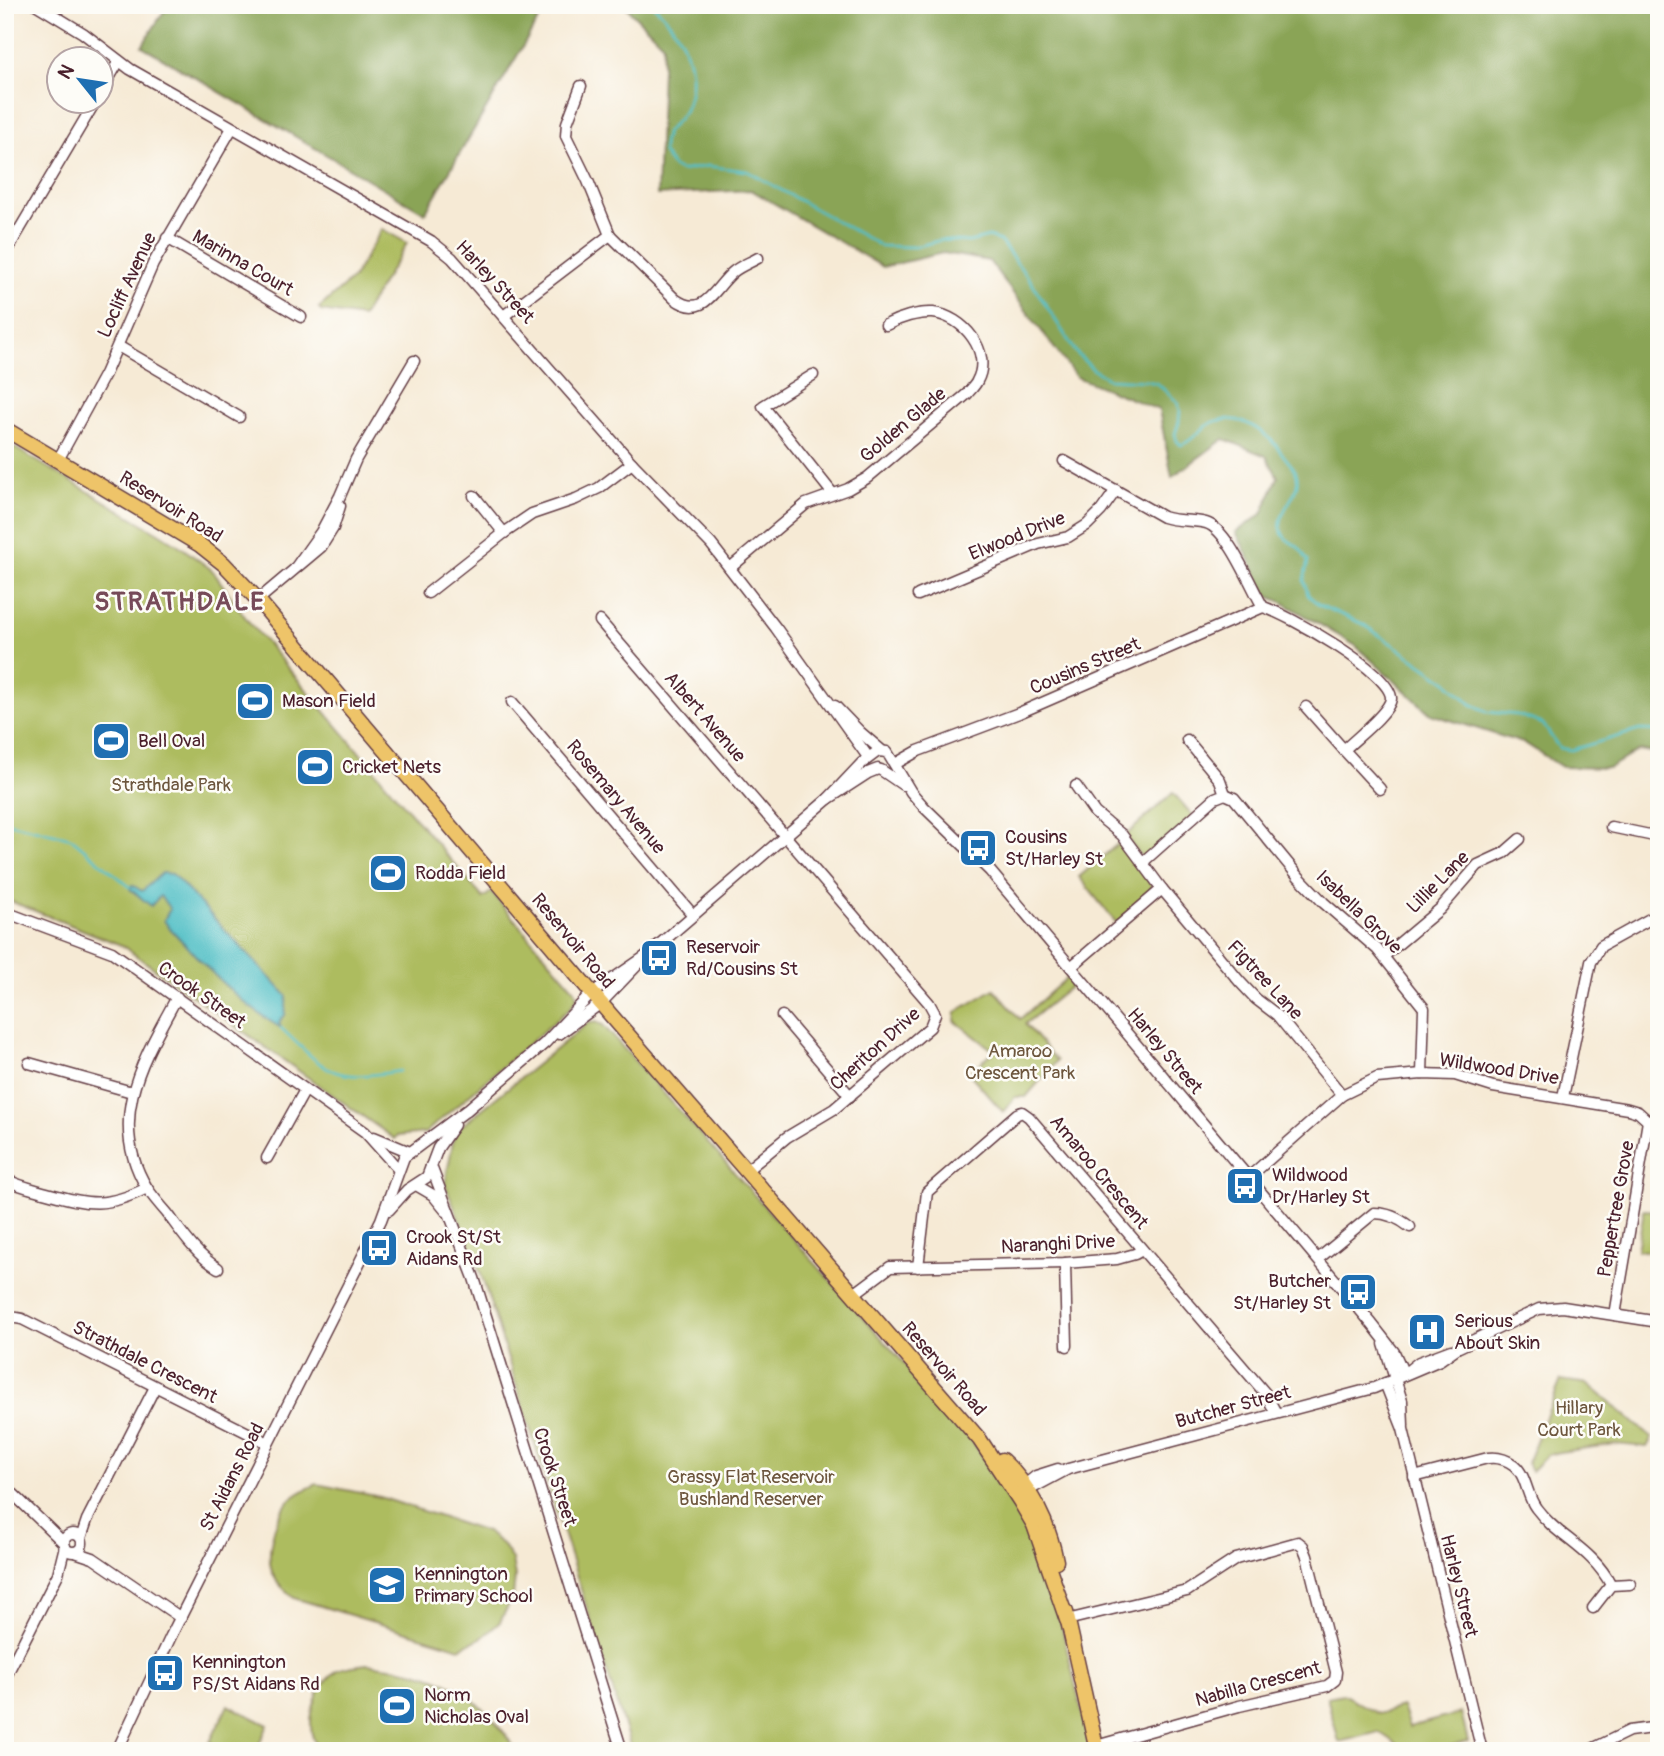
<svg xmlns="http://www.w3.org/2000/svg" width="1664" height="1756" viewBox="0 0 1664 1756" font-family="Pangolin,sans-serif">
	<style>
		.green { fill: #adbc5f; stroke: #7c6e45; stroke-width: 2 }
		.forest { fill: #8aa456; stroke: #6a6240; stroke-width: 2 }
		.water { fill: #51bfc6; stroke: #4e6f78; stroke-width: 2 }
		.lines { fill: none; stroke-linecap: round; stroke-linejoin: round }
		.stream { stroke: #51bfc6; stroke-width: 2.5 }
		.minor-casing { stroke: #643d44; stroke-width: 13 }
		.major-casing { stroke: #643d44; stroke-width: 17 }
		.minor { stroke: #fff; stroke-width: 10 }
		.major { stroke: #eec469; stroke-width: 14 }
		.labels { text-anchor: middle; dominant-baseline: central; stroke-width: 5; stroke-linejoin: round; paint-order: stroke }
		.street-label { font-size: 19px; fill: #4a1f2b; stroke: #fdfcf7 }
		.poi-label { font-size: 19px; fill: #4a1f2b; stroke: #fdfcf7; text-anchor: start }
		.park-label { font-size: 19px; fill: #6d563d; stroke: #fdfcf7 }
		.district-label { font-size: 26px; font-weight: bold; letter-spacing: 2px; fill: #774a59; stroke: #fdfcf7 }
	</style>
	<rect width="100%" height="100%" fill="#fdfcf7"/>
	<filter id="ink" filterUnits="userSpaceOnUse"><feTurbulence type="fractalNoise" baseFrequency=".0143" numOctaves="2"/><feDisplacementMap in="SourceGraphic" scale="14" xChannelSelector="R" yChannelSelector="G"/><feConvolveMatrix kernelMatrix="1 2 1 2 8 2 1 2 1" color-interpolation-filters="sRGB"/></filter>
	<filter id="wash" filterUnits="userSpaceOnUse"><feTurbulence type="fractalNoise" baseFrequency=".00686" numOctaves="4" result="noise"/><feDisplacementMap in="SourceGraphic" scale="28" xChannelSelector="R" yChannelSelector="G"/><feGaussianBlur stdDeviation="1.57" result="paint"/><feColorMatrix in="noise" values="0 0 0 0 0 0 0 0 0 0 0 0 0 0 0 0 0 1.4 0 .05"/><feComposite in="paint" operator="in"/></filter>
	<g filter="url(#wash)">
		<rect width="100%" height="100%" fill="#f6ead5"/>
		<!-- green -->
		<g class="green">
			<path d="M382 229 407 243 362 317 321 311 319 308 353 278Z"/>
			<path d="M5 442 177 544 212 570 248 621 483 898 491 892 575 990 577 998 569 1009 425 1133 397 1136 395 1139 121 945 5 899Z"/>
			<path d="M1173 793 1194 817 1144 860 1125 836Z"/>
			<path d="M1120 842 1151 884 1152 891 1117 924 1079 877Z"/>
			<path d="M1068 977 1074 984 1025 1024 1057 1061 1026 1097H1015L1003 1112 969 1073 994 1051 955 1021 956 1012 994 989 1020 1019Z"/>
			<path d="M596 1022 603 1025 959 1425 996 1472 1028 1520 1053 1590 1091 1751H632L482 1277 445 1184 455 1131 588 1023Z"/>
			<path d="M1644 1210 1659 1211V1253L1637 1250Z"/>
			<path d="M1561 1380 1588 1384 1652 1438 1647 1447 1615 1444 1560 1452 1547 1455 1531 1471 1527 1463Z"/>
			<path d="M317 1484 380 1497 486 1532 502 1544 512 1560 515 1577 513 1596 500 1622 483 1637 460 1648 294 1598C288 1592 279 1586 275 1578 263 1558 274 1518 289 1501 296 1493 307 1489 317 1484Z"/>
			<path d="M367 1664C440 1672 475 1687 517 1751H321C301 1730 314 1689 335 1672 342 1666 357 1666 367 1664Z"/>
			<path d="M1343 1694 1378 1714 1402 1707 1409 1727 1461 1713 1468 1741 1432 1751H1407L1379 1732 1339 1742 1327 1697Z"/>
			<path d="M228 1705 268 1725 256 1751H227L210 1742Z"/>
		</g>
		<!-- forest -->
		<g class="forest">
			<path d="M168 5H547L425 213 142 46Z"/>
			<path d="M624 5H1659V753L1639 750 1609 768 1562 767 1526 744 1431 714 1356 646 1280 601 1267 596 1236 532 1262 514 1278 477 1266 456 1224 439 1172 477 1159 410 1076 377 989 261 943 253 883 267 751 190 657 195 663 44Z"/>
		</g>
		<!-- water -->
		<path class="water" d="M162 873 172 874 178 880 287 996 285 1015 279 1022 281 1028C237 1002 202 963 167 925L164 920 170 909 160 896 151 906 130 889 132 885 142 891Z"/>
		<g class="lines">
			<!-- stream -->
			<g class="stream">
				<path d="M653 5C682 31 702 70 685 110 680 120 669 126 665 136 663 140 663 148 663 153L673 167 681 171 707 166 747 171 881 246 915 247 941 240 969 242 989 237 1000 241 1030 280 1077 354 1094 370 1109 379 1148 381 1158 384 1177 402 1180 410 1179 422 1175 434 1177 441 1181 445C1195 440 1202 425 1216 421 1244 413 1270 435 1284 456 1291 466 1299 470 1297 484 1295 500 1278 511 1281 529 1283 540 1291 541 1299 548 1302 551 1305 557 1308 561L1304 580 1308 595 1319 605 1363 624 1447 682 1471 704 1488 712 1518 715 1543 724 1559 748 1571 750 1640 730 1659 731"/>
				<path d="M5 822 71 838 130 887"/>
				<path d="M281 1028C329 1074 332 1082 400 1071"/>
			</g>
		</g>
	</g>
	<g filter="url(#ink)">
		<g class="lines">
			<defs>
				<g id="minor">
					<path d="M37 5 83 33 130 69 431 241 452 258 632 463 711 544 776 628 868 757"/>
					<path d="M581 86 567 123 566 136 588 181 610 235"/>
					<path d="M102 90 119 61"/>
					<path d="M167 238 301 317"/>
					<path d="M5 254 95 102"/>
					<path d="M505 315 610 235 675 299C704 320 714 288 733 272 740 266 749 263 758 258"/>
					<path d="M118 346 239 417"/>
					<path d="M813 375 763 406 833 494"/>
					<path d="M58 460 105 374 153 264 232 128"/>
					<path d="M1064 461 1163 517C1177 522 1192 519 1206 523 1228 529 1251 587 1263 607"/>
					<path d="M474 496 504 533"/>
					<path d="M296 567 321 532 340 496 356 459 414 361"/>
					<path d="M730 568 806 504 848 489 867 478 967 394C970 390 975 386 977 381 993 352 963 316 933 313 918 312 899 318 886 325"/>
					<path d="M428 593 504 533 532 514 576 499 599 488 632 463"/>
					<path d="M918 595 1038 544 1068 537 1087 525 1101 511 1116 490"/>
					<path d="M258 600 321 547 333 528 340 506"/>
					<path d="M1263 607C1287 614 1393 673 1391 699 1389 713 1355 739 1344 750L1306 707"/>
					<path d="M600 621 929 1003 935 1014 930 1027 834 1109 787 1137 747 1170"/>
					<path d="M512 702 693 915"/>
					<path d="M835 706 860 732 881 750"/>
					<path d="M1344 750 1380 789"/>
					<path d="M895 764 918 751 1019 713 1263 607"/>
					<path d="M881 770 903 785"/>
					<path d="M1076 786 1095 813 1122 835 1162 889"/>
					<path d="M1225 794 1234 798 1299 877 1324 903 1377 949 1424 1008 1422 1074"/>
					<path d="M828 799 862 763 878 751 887 752 911 792 924 807 990 871 1372 1324 1394 1352 1404 1374"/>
					<path d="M1611 827 1659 837"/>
					<path d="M1143 862 1215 798 1225 794 1220 780 1187 740"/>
					<path d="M5 912 112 952 365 1132 398 1169"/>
					<path d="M1384 956 1440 909 1478 865 1504 853 1520 839"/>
					<path d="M1071 967 1162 889 1240 982 1256 999 1277 1015 1342 1095"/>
					<path d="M177 997C144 1058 105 1119 147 1188 153 1197 160 1205 167 1213 182 1233 196 1255 218 1268"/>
					<path d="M782 1016 850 1096"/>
					<path d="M559 1034 601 1003 646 956 828 799 868 773 878 769"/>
					<path d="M29 1063 132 1092"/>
					<path d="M1563 1097 1591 962 1601 946 1659 914"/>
					<path d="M374 1137 410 1152"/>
					<path d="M267 1158 305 1090"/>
					<path d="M431 1166 474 1278 622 1751"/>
					<path d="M1248 1178 1342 1095 1377 1078 1422 1074 1455 1075 1493 1087 1628 1109 1638 1112 1648 1121"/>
					<path d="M5 1179C18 1186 33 1189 47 1193 89 1205 107 1208 147 1188"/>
					<path d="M416 1185 433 1195 446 1211"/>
					<path d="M389 1210 407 1190 427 1177 438 1148 454 1125"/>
					<path d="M1318 1259 1374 1213C1387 1213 1400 1219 1410 1227"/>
					<path d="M1065 1263 1067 1346"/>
					<path d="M918 1267 927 1192 1017 1114 1022 1112 1029 1117 1265 1393 1276 1413"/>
					<path d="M854 1294 890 1267 1065 1263 1117 1259 1135 1254 1142 1250"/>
					<path d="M1615 1315 1648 1121"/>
					<path d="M5 1320 11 1317 22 1319 268 1443"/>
					<path d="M1384 1344 1402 1401 1403 1426"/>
					<path d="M1409 1370 1419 1362 1451 1350"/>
					<path d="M1385 1383 1403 1429 1482 1751"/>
					<path d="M1414 1477 1488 1458C1497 1457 1506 1459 1514 1465 1527 1476 1526 1495 1536 1508 1558 1538 1592 1548 1611 1585"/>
					<path d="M5 1486 64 1543"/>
					<path d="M1021 1488 1036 1476 1058 1469"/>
					<path d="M1023 1493 1068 1469 1374 1388 1440 1360 1457 1348 1539 1309 1563 1307 1659 1322"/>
					<circle cx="73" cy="1543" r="9"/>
					<path d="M81 1538 87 1520 155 1387"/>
					<path d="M75 1552 93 1558 181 1618"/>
					<path d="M1593 1608 1611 1585 1630 1584"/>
					<path d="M1067 1620 1187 1591 1236 1559 1298 1542 1303 1546 1307 1556 1336 1672 1335 1680 1327 1686 1239 1706 1096 1746"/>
					<path d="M5 1678 58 1574 65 1546"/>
					<path d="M117 1751 171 1636 381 1220 404 1157 467 1110 545 1043 592 993 646 956"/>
					<path d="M1588 1751 1629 1731 1659 1727"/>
				</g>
				<g id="major">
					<path d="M5 429 200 545 224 564 258 600 609 1013 980 1440 1020 1501 1034 1525 1067 1620"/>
					<path d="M1002 1460C1030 1485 1049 1524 1056 1561"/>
					<path d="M1066 1612 1097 1751"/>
				</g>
			</defs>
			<!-- minor casing -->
			<use href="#minor" class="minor-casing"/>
			<!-- major casing -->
			<use href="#major" class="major-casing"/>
			<!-- minor -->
			<use href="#minor" class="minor"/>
			<!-- major -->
			<use href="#major" class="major"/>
		</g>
	</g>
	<!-- icons -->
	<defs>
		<symbol id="stadium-square" viewBox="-11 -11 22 22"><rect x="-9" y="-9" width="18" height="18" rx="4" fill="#1f6fb2" stroke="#fdfcf7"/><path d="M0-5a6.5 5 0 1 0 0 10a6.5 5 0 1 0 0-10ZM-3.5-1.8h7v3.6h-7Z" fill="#fff"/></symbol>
		<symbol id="bus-square" viewBox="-11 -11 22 22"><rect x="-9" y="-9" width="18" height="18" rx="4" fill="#1f6fb2" stroke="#fdfcf7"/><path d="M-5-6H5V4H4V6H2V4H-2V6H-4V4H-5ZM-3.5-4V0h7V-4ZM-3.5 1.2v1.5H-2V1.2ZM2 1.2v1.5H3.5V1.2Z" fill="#fff"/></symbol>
		<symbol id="hospital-square" viewBox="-11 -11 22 22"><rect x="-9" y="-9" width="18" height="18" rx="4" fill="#1f6fb2" stroke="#fdfcf7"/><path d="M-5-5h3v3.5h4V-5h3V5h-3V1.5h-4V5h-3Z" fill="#fff"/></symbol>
		<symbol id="school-square" viewBox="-11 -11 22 22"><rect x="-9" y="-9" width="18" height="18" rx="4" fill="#1f6fb2" stroke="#fdfcf7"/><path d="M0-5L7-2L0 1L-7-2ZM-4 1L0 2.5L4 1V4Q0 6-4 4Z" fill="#fff"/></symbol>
	</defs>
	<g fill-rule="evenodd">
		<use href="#stadium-square" x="233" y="679" width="44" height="44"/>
		<use href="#stadium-square" x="89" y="719" width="44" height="44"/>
		<use href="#stadium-square" x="293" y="745" width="44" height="44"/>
		<use href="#bus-square" x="956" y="826" width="44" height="44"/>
		<use href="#stadium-square" x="366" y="851" width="44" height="44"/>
		<use href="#bus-square" x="637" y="936" width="44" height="44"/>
		<use href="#bus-square" x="1223" y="1164" width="44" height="44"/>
		<use href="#bus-square" x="357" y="1226" width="44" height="44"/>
		<use href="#bus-square" x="1336" y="1270" width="44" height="44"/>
		<use href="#hospital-square" x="1405" y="1310" width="44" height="44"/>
		<use href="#school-square" x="365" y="1563" width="44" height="44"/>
		<use href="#bus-square" x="143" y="1651" width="44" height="44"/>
		<use href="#stadium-square" x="375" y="1684" width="44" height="44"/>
	</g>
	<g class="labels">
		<!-- street labels -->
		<g class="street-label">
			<text transform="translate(243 263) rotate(30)">Marinna Court</text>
			<text transform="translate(495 282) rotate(47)">Harley Street</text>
			<text transform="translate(127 285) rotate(-65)">Locliff Avenue</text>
			<text transform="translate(903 425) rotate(-40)">Golden Glade</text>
			<text transform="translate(171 507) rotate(32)">Reservoir Road</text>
			<text transform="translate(1017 536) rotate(-22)">Elwood Drive</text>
			<text transform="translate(1085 666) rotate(-23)">Cousins Street</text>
			<text transform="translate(705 717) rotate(49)">Albert Avenue</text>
			<text transform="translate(616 797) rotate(50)">Rosemary Avenue</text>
			<text transform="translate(1438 882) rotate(-45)">Lillie Lane</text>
			<text transform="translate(1359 912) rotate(44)">Isabella Grove</text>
			<text transform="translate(573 941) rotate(50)">Reservoir Road</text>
			<text transform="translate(1265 980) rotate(47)">Figtree Lane</text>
			<text transform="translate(202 995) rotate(35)">Crook Street</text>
			<text transform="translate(875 1049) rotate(-42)">Cheriton Drive</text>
			<text transform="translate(1165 1051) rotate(50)">Harley Street</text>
			<text transform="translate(1499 1069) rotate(9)">Wildwood Drive</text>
			<text transform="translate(1099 1172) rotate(50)">Amaroo Crescent</text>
			<text transform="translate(1616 1209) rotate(-80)">Peppertree Grove</text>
			<text transform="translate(1058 1244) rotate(-3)">Naranghi Drive</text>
			<text transform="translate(145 1362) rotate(27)">Strathdale Crescent</text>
			<text transform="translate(944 1369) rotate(49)">Reservoir Road</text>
			<text transform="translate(1233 1407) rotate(-15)">Butcher Street</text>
			<text transform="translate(232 1477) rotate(-63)">St Aidans Road</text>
			<text transform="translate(555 1477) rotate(72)">Crook Street</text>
			<text transform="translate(1459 1586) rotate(76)">Harley Street</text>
			<text transform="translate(1258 1684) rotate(-15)">Nabilla Crescent</text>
		</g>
		<!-- poi labels -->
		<g class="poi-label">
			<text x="282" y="701">Mason Field</text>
			<text x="138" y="741">Bell Oval</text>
			<text x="342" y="767">Cricket Nets</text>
			<text x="1005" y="837">Cousins<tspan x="1005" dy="22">St/Harley St</tspan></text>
			<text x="415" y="873">Rodda Field</text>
			<text x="686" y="947">Reservoir<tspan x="686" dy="22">Rd/Cousins St</tspan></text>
			<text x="1272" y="1175">Wildwood<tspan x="1272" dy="22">Dr/Harley St</tspan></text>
			<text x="406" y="1237">Crook St/St<tspan x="406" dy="22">Aidans Rd</tspan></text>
			<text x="1331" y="1281" text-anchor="end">Butcher<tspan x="1331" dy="22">St/Harley St</tspan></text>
			<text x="1454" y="1321">Serious<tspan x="1454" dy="22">About Skin</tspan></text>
			<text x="414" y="1574">Kennington<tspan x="414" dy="22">Primary School</tspan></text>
			<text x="192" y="1662">Kennington<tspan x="192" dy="22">PS/St Aidans Rd</tspan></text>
			<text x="424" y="1695">Norm<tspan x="424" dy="22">Nicholas Oval</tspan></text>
		</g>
		<!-- park labels -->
		<g class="park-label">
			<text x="171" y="785">Strathdale Park</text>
			<text x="1020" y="1051">Amaroo<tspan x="1020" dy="22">Crescent Park</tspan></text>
			<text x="1579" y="1408">Hillary<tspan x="1579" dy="22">Court Park</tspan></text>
			<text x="751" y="1477">Grassy Flat Reservoir<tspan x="751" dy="22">Bushland Reserver</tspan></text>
		</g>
		<!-- district labels -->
		<g class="district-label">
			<text x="180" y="602">STRATHDALE</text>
		</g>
	</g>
	<!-- margin -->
	<rect width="1664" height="1756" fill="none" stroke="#fdfcf7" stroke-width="28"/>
	<!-- north arrow -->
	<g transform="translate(80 80) rotate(300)"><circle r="33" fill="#fdfcf7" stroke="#b5a4a5" stroke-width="2"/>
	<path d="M0-5L12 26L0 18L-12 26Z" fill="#1f6fb2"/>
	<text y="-10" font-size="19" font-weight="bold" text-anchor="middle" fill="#4a1f2b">N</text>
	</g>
</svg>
